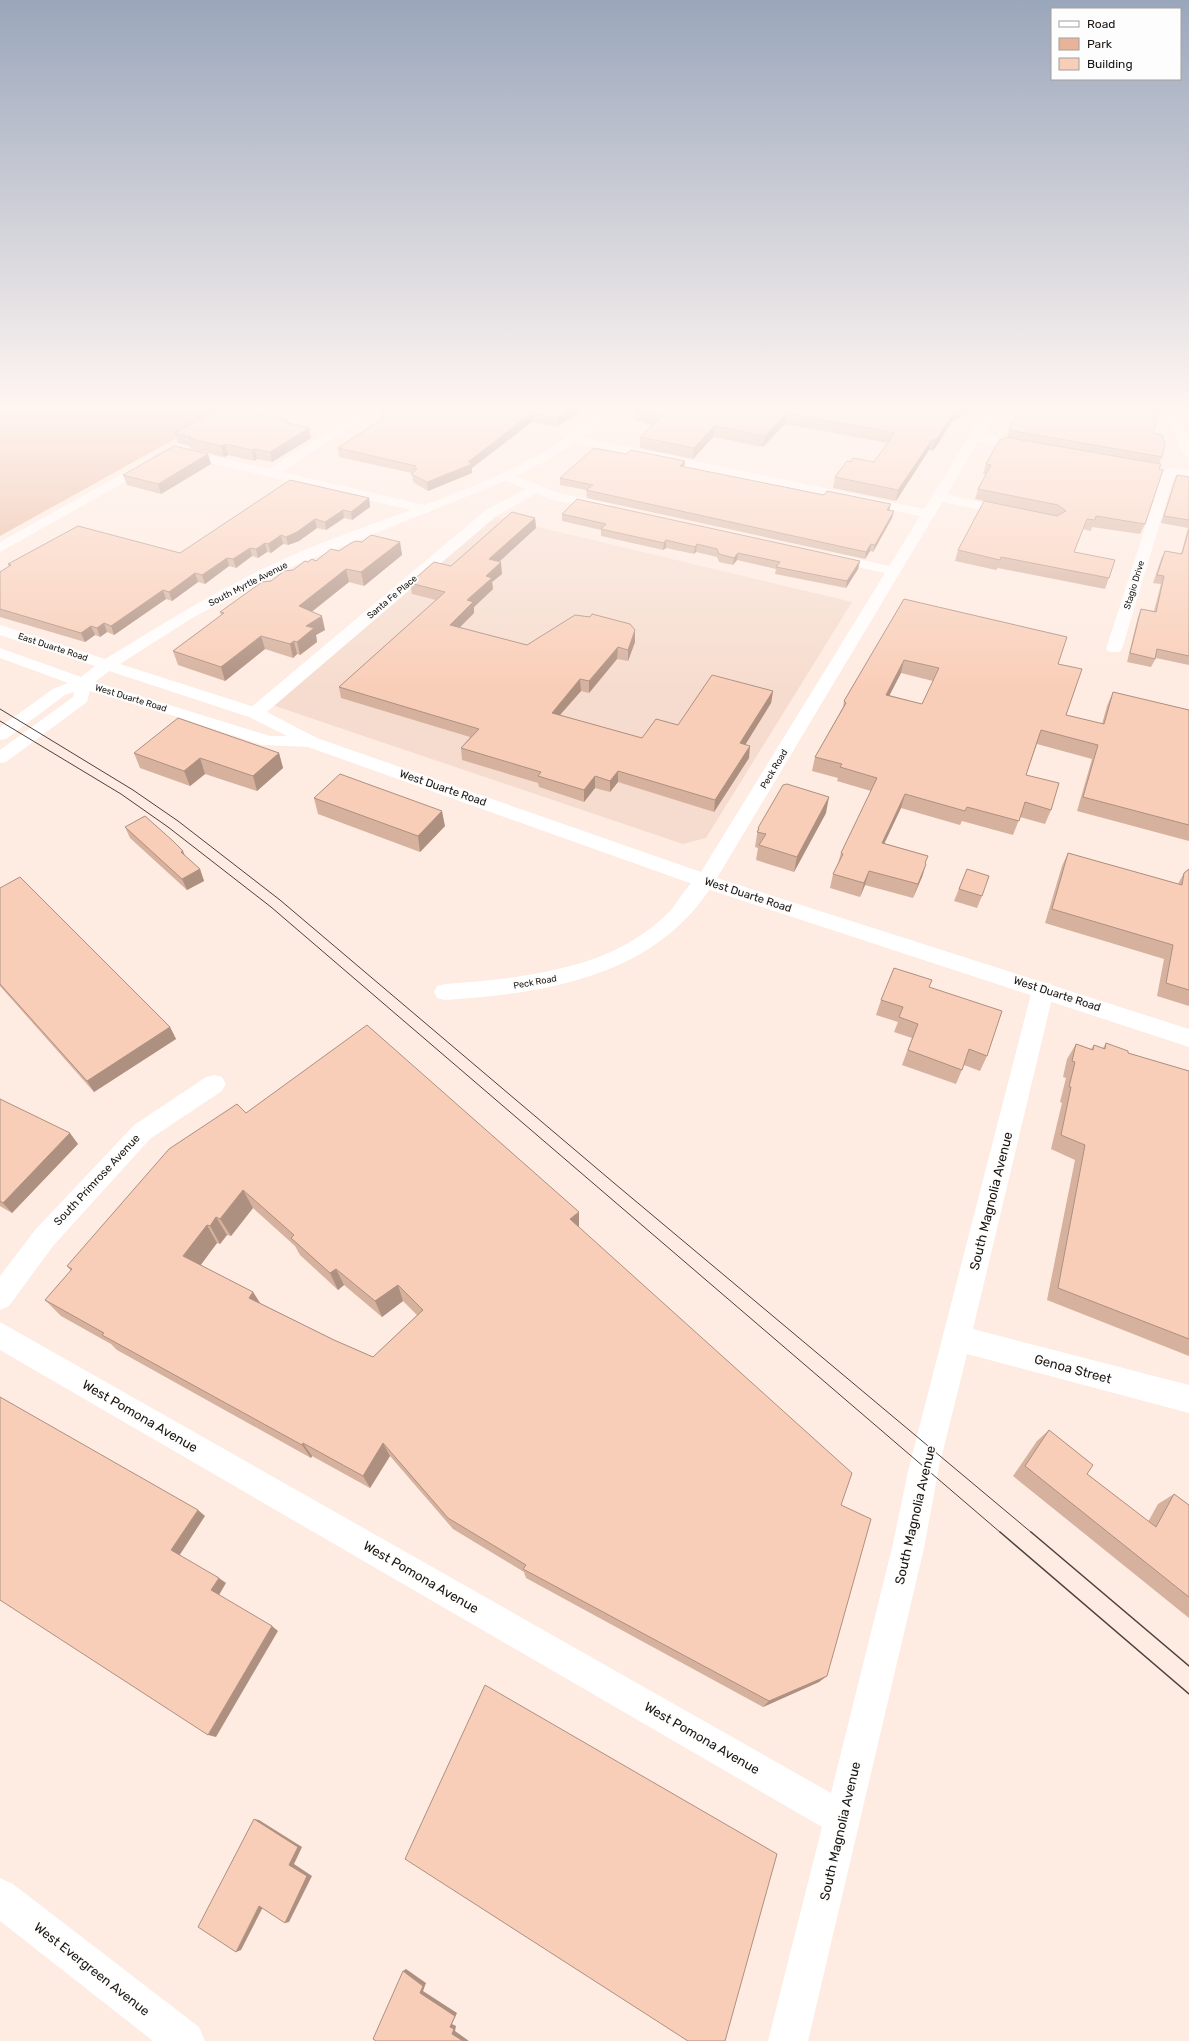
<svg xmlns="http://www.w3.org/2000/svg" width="1189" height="2041" viewBox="0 0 1189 2041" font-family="Rubik,sans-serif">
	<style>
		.built { fill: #f6dcce }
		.green { fill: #e8b398 }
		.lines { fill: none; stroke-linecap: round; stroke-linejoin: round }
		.street { fill: #fff; fill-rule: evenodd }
		.secondary { fill: #fff; fill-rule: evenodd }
		.tram-far1 { stroke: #4b423e; stroke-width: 1 }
		.tram { stroke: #4b423e; stroke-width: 1.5 }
		.wall { fill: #d6b19e; fill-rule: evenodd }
		.shaded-wall { fill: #ae9081 }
		.building { fill: #f9ceb8; stroke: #ae9081; fill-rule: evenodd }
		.labels { text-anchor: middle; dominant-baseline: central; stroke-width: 4; stroke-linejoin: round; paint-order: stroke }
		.far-street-label { font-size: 9px; fill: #1b1512; stroke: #fcfdfc }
		.street-label { font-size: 11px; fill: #1b1512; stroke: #fcfdfc }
		.near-street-label { font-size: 13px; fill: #1b1512; stroke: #fcfdfc }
	</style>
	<rect width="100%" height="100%" fill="#feebe1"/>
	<!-- built -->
	<path class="built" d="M496 517 852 602 706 838 683 844 272 705Z"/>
	<!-- green -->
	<path class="green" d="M0 404H238L0 536Z"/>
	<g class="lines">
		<!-- street -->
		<g class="street">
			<path d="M372 404H386L282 472 429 506 431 509 429 512 424 513 180 456 174 452 180 448 269 469Z"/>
			<path d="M1101 404H1126L1177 414 1189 440V458L1183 454 1168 419 1107 407Z"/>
			<path d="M975 433 1029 443 1035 447 1029 451 971 440 969 437 971 434Z"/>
			<path d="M572 435 929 510 936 514 929 518 568 442 566 439 568 436Z"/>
			<path d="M151 458 155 459 157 462 155 465 0 552V542Z"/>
			<path d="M1169 468 1189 469V477L1174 476 1122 649 1119 652H1109L1106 649 1163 472Z"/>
			<path d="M506 472 559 493 610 504 612 507 605 511 550 499 537 493 496 516 261 717 255 718 249 717 247 713 249 709 486 510 526 489 502 479 500 476 502 473Z"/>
			<path d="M939 493 1010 508 1017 512 1010 516 934 500 933 497 934 494Z"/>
			<path d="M830 553 899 568 901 571 899 574 894 575 825 560 823 557 825 554Z"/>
			<path d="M705 874 712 876 715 881C657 977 547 993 445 1000L437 998 434 992 437 986 445 984C509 979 590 972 644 933 654 926 662 919 670 911 680 900 690 878 705 874Z"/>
			<path d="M1043 982 1051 984 1054 990 973 1329 1189 1385V1413L967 1354 939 1467 924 1548 808 2041H768L822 1827 0 1350V1322L831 1793 892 1548 909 1467 1032 990 1035 984Z"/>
			<path d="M214 1075 222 1077 226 1084 222 1091 150 1139 53 1246 9 1306 0 1310V1276L35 1230 134 1125 206 1077Z"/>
			<path d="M0 1878 13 1884 199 2027 205 2041H153L0 1921Z"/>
		</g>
		<!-- secondary -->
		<path class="secondary" d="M606 404H619L576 442 548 460 510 479 281 571 192 618 120 664 261 709 317 738 701 872 989 404H1001L717 878 1189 1029V1047L698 886 308 747 262 745 174 716 90 691 87 702 6 762 0 763V750L73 697 74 692 65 695 6 739 0 740V727L53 689 68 683 0 658V648L81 677 95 666 0 635V625L105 659C159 626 213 592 271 565 358 524 454 501 539 455 564 441 585 422 606 404ZM109 671 249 717 287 736H270L95 682Z"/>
		<!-- tram-far1 -->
		<g class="tram-far1">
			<path d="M0 709 133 790 178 821 280 900 614 1183 1032 1533"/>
			<path d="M0 721 121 794 168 827 271 907 1001 1533"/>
		</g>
		<!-- tram -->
		<g class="tram">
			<path d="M1000 1532 1189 1694"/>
			<path d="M1031 1532 1189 1666"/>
		</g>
	</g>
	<!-- wall -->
	<g class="wall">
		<path d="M384 404H588L580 411 557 427 532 422 472 468V473L428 491 413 482 412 473 339 457 338 448 382 419 380 416 379 408Z"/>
		<path d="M642 404H972L965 416 961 415 957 421 953 420 935 448 932 451 929 450 896 501 833 488 835 477 851 462H874L888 443 785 424 763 447 713 437 693 459 640 448V437L652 425 645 424 636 420V409Z"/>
		<path d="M1021 404H1123L1153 433 1162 457 1159 464 1145 524 1140 534 1092 527 1091 531 1083 529 1074 552 1109 578 1105 589 998 568 996 570 955 561 958 550 1030 511 975 499 978 489 986 475 983 474 986 464 1003 440 1007 437 1009 430 1019 411Z"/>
		<path d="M1134 404H1162L1160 409Z"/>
		<path d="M1171 404H1189V408Z"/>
		<path d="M287 420 288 423 311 438 272 462 257 459 254 461 228 455 224 457 191 449 190 446 178 443 175 433Z"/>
		<path d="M208 454 211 464 161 494 127 485 123 475Z"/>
		<path d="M626 454 685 461 684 467 889 510 892 518 873 552 870 551 865 559 587 498 586 490 560 485V478Z"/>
		<path d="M1177 475 1189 477V665L1156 658 1151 667 1127 662 1138 617 1141 609 1154 611 1161 584 1153 583 1161 559 1165 551 1181 554 1188 528 1161 523 1174 482Z"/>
		<path d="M369 498 370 507 352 520 344 518 326 530 317 528 299 541 288 545 283 544 271 553 267 552 258 558 252 556 236 568 229 566 205 584 198 582 172 601 166 599 114 635 107 632 100 637 95 635 85 642 0 617V572L9 566 8 564 180 553Z"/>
		<path d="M562 514 860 561 858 569 846 588 775 574 776 569 737 560 733 565 719 562 717 557 696 552 694 554 666 548 663 550 601 536V530L562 521Z"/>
		<path d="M535 518 536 528 499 562 502 574 492 582 493 589 474 607V613L460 627 527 645 635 642 628 661 617 659 589 693 581 691 560 715 642 738 773 691 771 703 745 744 749 758 714 812 618 782 610 792 595 788 584 802 539 787 538 783 462 760 461 748 470 737 341 698 339 687 436 600 412 594 410 583 451 566Z"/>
		<path d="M362 542H400L402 555 364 586 349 582 312 612 325 630 316 635 317 642 300 655 297 654 293 658 265 649 225 681 178 665 173 651 221 615 220 612 271 581 293 570 308 562 316 561Z"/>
		<path d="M904 599 1058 664 1066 715 1102 724 1107 706 1113 692 1189 710V841L1077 811 1092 759 1037 744 1026 775 1051 810 1045 824 1020 817 1013 835 962 821 960 825 901 808 884 843 928 856 925 863 926 864 922 877 913 898 865 885 860 897 830 888 833 874 838 863 841 853 871 791 837 781 838 778 812 771 815 757 843 707 844 701ZM901 673 933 681 922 704 889 695Z"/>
		<path d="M134 753H279L283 768 257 791 205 774 190 786 140 768Z"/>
		<path d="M314 798 445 826 420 852 318 814Z"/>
		<path d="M826 813 794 872 756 860 758 848 755 847 758 828Z"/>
		<path d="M125 827 200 869 204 881 187 890 130 838Z"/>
		<path d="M1068 853 1178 884 1184 873 1189 869V1006L1157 996 1164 959 1045 923 1062 866Z"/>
		<path d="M967 869 982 896 977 908 954 901Z"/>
		<path d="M0 888 170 1027 176 1039 94 1092 0 986Z"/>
		<path d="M929 987 987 1056 980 1071 964 1065 956 1084 902 1065 912 1038 894 1032 898 1022 876 1015 881 1000Z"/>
		<path d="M1106 1043 1128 1053 1189 1071V1356L1047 1300 1075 1160 1051 1149 1062 1103 1060 1102 1066 1078 1063 1077 1067 1059 1076 1044 1091 1049 1094 1045 1103 1048Z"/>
		<path d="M0 1099 78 1144 12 1213 0 1206Z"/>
		<path d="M246 1113 579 1228 841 1505 819 1682 763 1707 526 1578 524 1572 453 1529 390 1456 370 1488 312 1456 311 1458 117 1350 111 1344 61 1316 45 1300 71 1271 67 1266ZM253 1208 295 1246 300 1255 338 1290 344 1285 382 1317 403 1301 417 1315 373 1357 334 1340 260 1303 253 1292 200 1265 217 1243 220 1244 227 1235 231 1236Z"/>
		<path d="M1049 1430 1087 1474 1148 1522 1158 1504 1174 1494 1189 1505V1618L1013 1476 1037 1441Z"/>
	</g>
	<!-- shaded-wall -->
	<g class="shaded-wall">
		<path d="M577 404H588L580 411 557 427V418Z"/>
		<path d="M963 404 961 415 957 421 960 410Z"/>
		<path d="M968 404H972L965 416 968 405Z"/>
		<path d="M956 410 953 420 935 448 932 451 935 440Z"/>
		<path d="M532 413V422L472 468V473L428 491 427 482 468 462Z"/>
		<path d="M786 413 785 424 763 447 765 436Z"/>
		<path d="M714 426 713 437 693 459 694 448Z"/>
		<path d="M309 428 311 438 272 462 270 452Z"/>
		<path d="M932 440 929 450 896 501 898 490Z"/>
		<path d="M225 444 228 455 224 457 221 446Z"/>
		<path d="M255 449 257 459 254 461 252 450Z"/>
		<path d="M208 454 211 464 161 494 158 484Z"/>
		<path d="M685 461 684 468 680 466Z"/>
		<path d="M369 498 370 507 352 520 351 512Z"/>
		<path d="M891 504 889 511 887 510Z"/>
		<path d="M343 510 344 518 326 530 325 522Z"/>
		<path d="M894 511 892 518 873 552 875 545Z"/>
		<path d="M535 518 536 528 490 570 489 559Z"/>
		<path d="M315 519 317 528 299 541 288 545 286 537Z"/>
		<path d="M281 535 283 544 271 553 268 544Z"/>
		<path d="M666 540V548L663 550 664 543Z"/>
		<path d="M400 542 402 555 364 586 361 572Z"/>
		<path d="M265 543 267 552 258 558 256 549Z"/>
		<path d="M697 544 696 552 694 554 695 547Z"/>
		<path d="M871 544 870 551 865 559 866 552Z"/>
		<path d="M250 548 252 556 236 568 233 559Z"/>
		<path d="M738 553 737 560 733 565 734 558Z"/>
		<path d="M227 558 229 566 205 584 202 575Z"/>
		<path d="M860 561 858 569 846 588 847 581Z"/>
		<path d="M501 562 502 574 492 582 493 589 474 607V613L451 636 450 625 486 576Z"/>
		<path d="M346 569 349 582 302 619 299 606Z"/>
		<path d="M195 573 198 582 172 601 169 592Z"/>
		<path d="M163 590 166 599 114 635 111 626Z"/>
		<path d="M322 616 325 630 316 635 317 642 300 655 297 642 306 626Z"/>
		<path d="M104 623 107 632 100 637 97 628Z"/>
		<path d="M91 626 95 635 85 642 81 633Z"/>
		<path d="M635 630V642L628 661V650Z"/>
		<path d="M261 636 265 649 225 681 221 667Z"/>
		<path d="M294 641 297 654 293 658 290 644Z"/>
		<path d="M618 647 617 659 589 693V681Z"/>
		<path d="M904 660 901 673 883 708 886 695Z"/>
		<path d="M580 679 581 691 552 724V713Z"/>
		<path d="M773 691 771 703 739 755 740 743Z"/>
		<path d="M750 746 749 758 714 812 715 800Z"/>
		<path d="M279 753 283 768 257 791 253 776Z"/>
		<path d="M200 758 205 774 190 786 184 771Z"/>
		<path d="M618 771V782L610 792V781Z"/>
		<path d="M595 776V788L584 802V790Z"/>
		<path d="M905 794 901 808 878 857 882 843Z"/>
		<path d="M829 797 826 813 794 872 797 857Z"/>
		<path d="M442 811 445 826 420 852 418 836Z"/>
		<path d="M183 851 188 863 181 852Z"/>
		<path d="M926 864 922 877 913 898 918 884Z"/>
		<path d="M200 869 204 881 187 890 182 879Z"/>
		<path d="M869 871 865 885 860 897 864 883Z"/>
		<path d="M170 1027 176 1039 94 1092 87 1081Z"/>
		<path d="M70 1133 78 1144 12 1213 3 1203Z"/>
		<path d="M243 1190 253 1208 231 1236 220 1219Z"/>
		<path d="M579 1212V1229L570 1219Z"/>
		<path d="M216 1217 227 1235 220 1244 210 1226Z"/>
		<path d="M207 1225 217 1243 195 1273 183 1256Z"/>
		<path d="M336 1269 344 1285 338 1290 330 1273Z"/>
		<path d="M398 1285 403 1301 382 1317 375 1301Z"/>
		<path d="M253 1292 263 1308 249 1298Z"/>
		<path d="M303 1443 312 1456 311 1458 302 1445Z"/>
		<path d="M383 1443 390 1456 370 1488 363 1476Z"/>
		<path d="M198 1510 205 1516 179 1556 171 1550Z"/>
		<path d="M219 1578 226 1583 219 1595 211 1590Z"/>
		<path d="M272 1626 278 1631 216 1737 208 1735Z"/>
		<path d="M827 1676 819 1682 763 1707 769 1701Z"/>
		<path d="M254 1819 259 1820 302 1847 294 1864 312 1876 289 1922 285 1923 289 1865Z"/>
		<path d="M264 1905 241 1950 236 1952 259 1906Z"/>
		<path d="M406 1969 426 1983 423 1991 457 2013 452 2024 456 2026 455 2031 469 2041H463L452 2034 450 2027 420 1993 403 1971Z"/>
	</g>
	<!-- building -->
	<g class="building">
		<path d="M384 404H577L557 418 532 413 468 462 472 464 427 482 411 474 417 469 413 468 416 466 338 448 385 417 379 408Z"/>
		<path d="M642 404H968V405L963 404 960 410H956L938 437 935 440H932L898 490 835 477 847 461 851 462 853 458 874 462 895 433 786 413 765 436 714 426 694 448 640 437 662 416 645 413 636 409Z"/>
		<path d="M1023 404H1123L1160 411 1153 433 1162 435 1165 443 1162 457 1009 430Z"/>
		<path d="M222 406 287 420 284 422 309 428 270 452 255 449 252 450 225 444 221 446 188 438 191 437 175 433Z"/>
		<path d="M1004 437 1161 464 1159 469 1163 470 1145 524 1096 516 1095 520 1087 519 1074 552 1115 560 1109 578 1001 557 1000 560 958 550 984 501 1057 516 1066 511 1058 505 978 489 991 465 986 464 1000 439 1003 440Z"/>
		<path d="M174 446 208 454 158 484 123 475Z"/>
		<path d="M594 448 626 454 631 450 685 461 680 466 824 495 827 491 891 504 887 510 894 511 875 545 871 544 866 552 586 490 593 485 560 478Z"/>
		<path d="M1177 475 1189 477V520L1164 516Z"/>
		<path d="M290 480 369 498 351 512 343 510 325 522 315 519 297 532 286 537 281 535 268 544 265 543 256 549 250 548 233 559 227 558 202 575 195 573 169 592 163 590 111 626 104 623 97 628 91 626 81 633 0 609V572L11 565 8 564 78 526 180 553Z"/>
		<path d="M577 499 860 561 847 581 776 567 780 562 738 553 734 558 719 554 717 549 697 544 695 547 666 540 664 543 601 529 606 524 562 514Z"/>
		<path d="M512 512 535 518 489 559 501 562 486 576 492 578 467 600 473 602 450 625 527 645 575 615 590 617 592 614 630 624 635 630 628 650 618 647 589 681 580 679 552 713 642 738 656 719 678 725 712 675 773 691 740 743 750 746 715 800 618 771 610 781 595 776 584 790 538 776 541 772 461 748 479 729 339 687 445 592 410 583 434 562 451 566Z"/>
		<path d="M1189 529V656L1157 649 1155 659 1130 653 1141 609 1156 612 1164 576 1157 575 1165 551 1182 554Z"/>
		<path d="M371 535 400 542 361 572 346 569 299 606 322 616 306 626 314 628 297 642 294 641 290 644 261 636 221 667 173 651 224 613 220 612 262 582 271 581 284 571 293 570 305 561 308 562 312 559 316 561 331 549 339 551 351 543 356 541 362 542Z"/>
		<path d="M904 599 1067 637 1058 664 1082 669 1066 715 1104 724 1113 692 1189 710V825L1083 797 1098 745 1041 730 1026 775 1059 783 1051 810 1025 802 1019 821 967 807 965 811 905 794 882 843 928 856 925 863 926 864 918 884 869 871 864 883 833 874 843 854 841 853 877 778 840 767 842 764 815 757 846 703 844 701ZM904 660 939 668 922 704 886 695Z"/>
		<path d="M178 718 279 753 253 776 200 758 184 771 134 753Z"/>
		<path d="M340 774 442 811 418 836 314 798Z"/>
		<path d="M787 784 829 797 797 857 759 845 766 834 757 832 759 829 758 828 783 785Z"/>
		<path d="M145 816 173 841 183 851 181 852 200 869 182 879 125 827Z"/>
		<path d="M1068 853 1182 885 1184 873 1189 869V990L1166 983 1173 945 1052 909Z"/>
		<path d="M967 869 989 876 982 896 959 889Z"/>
		<path d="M20 877 170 1027 87 1081 0 984V888Z"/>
		<path d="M894 968 932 980 929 987 1002 1011 987 1056 969 1049 962 1070 908 1050 918 1024 899 1017 903 1007 881 1000Z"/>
		<path d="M367 1025 579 1212 570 1219 852 1473 841 1505 871 1519 827 1676 769 1701 523 1569 526 1565 448 1518 383 1443 363 1476 303 1443 302 1445 102 1335 104 1333 45 1300 72 1269 67 1266 169 1149 237 1104 246 1113ZM243 1190 294 1235 291 1238 330 1273 336 1269 375 1301 398 1285 423 1310 373 1357 334 1340 249 1298 253 1292 183 1256 207 1225 210 1226 216 1217 220 1219Z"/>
		<path d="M1106 1043 1128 1051V1053L1189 1071V1339L1058 1288 1085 1145 1061 1135 1071 1087H1069L1075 1062 1072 1061 1076 1044 1093 1050 1094 1045 1105 1049Z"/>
		<path d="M0 1099 70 1133 3 1203 0 1201Z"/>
		<path d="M0 1397 198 1510 171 1550 219 1578 211 1590 272 1626 208 1735 0 1600Z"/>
		<path d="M1049 1430 1093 1465 1087 1474 1156 1527 1174 1494 1189 1505V1597L1025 1466Z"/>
		<path d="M485 1685 777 1854 725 2041H688L405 1859Z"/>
		<path d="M254 1819 298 1847 289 1865 307 1876 285 1923 259 1906 236 1952 198 1927Z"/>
		<path d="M403 1971 423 1986 420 1993 455 2016 450 2027 454 2029 452 2034 463 2041H376L373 2039Z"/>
	</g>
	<!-- sky -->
	<linearGradient id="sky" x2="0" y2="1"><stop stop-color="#9aa6bb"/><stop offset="0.59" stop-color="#fff6f2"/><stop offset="1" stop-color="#fff6f2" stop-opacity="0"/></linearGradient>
	<rect width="1189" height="690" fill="url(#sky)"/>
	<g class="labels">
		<!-- far-street labels -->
		<g class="far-street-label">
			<text transform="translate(248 584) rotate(-27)">South Myrtle Avenue</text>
			<text transform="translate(1134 585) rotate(-73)">Stagio Drive</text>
			<text transform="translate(392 597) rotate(-40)">Santa Fe Place</text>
			<text transform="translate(53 647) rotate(18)">East Duarte Road</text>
			<text transform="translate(131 698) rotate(17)">West Duarte Road</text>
			<text transform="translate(774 769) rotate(-59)">Peck Road</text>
			<text transform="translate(535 982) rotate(-10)">Peck Road</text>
		</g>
		<!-- street labels -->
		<g class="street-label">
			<text transform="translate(443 788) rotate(19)">West Duarte Road</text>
			<text transform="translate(748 895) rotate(18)">West Duarte Road</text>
			<text transform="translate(1057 994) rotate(18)">West Duarte Road</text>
			<text transform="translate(97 1180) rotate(-47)">South Primrose Avenue</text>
		</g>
		<!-- near-street labels -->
		<g class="near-street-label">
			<text transform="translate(991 1201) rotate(-76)">South Magnolia Avenue</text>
			<text transform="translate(1073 1369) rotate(15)">Genoa Street</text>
			<text transform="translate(140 1416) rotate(30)">West Pomona Avenue</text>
			<text transform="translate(915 1515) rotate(-77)">South Magnolia Avenue</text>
			<text transform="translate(421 1577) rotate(30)">West Pomona Avenue</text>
			<text transform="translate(702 1738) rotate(30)">West Pomona Avenue</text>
			<text transform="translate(840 1831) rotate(-77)">South Magnolia Avenue</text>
			<text transform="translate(92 1969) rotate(38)">West Evergreen Avenue</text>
		</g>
	</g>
	<!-- legend -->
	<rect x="1051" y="8" width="130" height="72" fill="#fcfdfc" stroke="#a2a09e"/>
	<rect x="1059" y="21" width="20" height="6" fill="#ffffff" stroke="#a2a09e"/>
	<text x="1087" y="28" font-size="12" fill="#1b1512">Road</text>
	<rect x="1059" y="38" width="20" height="12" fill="#e8b398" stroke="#a2a09e"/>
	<text x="1087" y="48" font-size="12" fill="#1b1512">Park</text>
	<rect x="1059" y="58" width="20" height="12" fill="#f9ceb8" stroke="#a2a09e"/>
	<text x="1087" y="68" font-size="12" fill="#1b1512">Building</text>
</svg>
